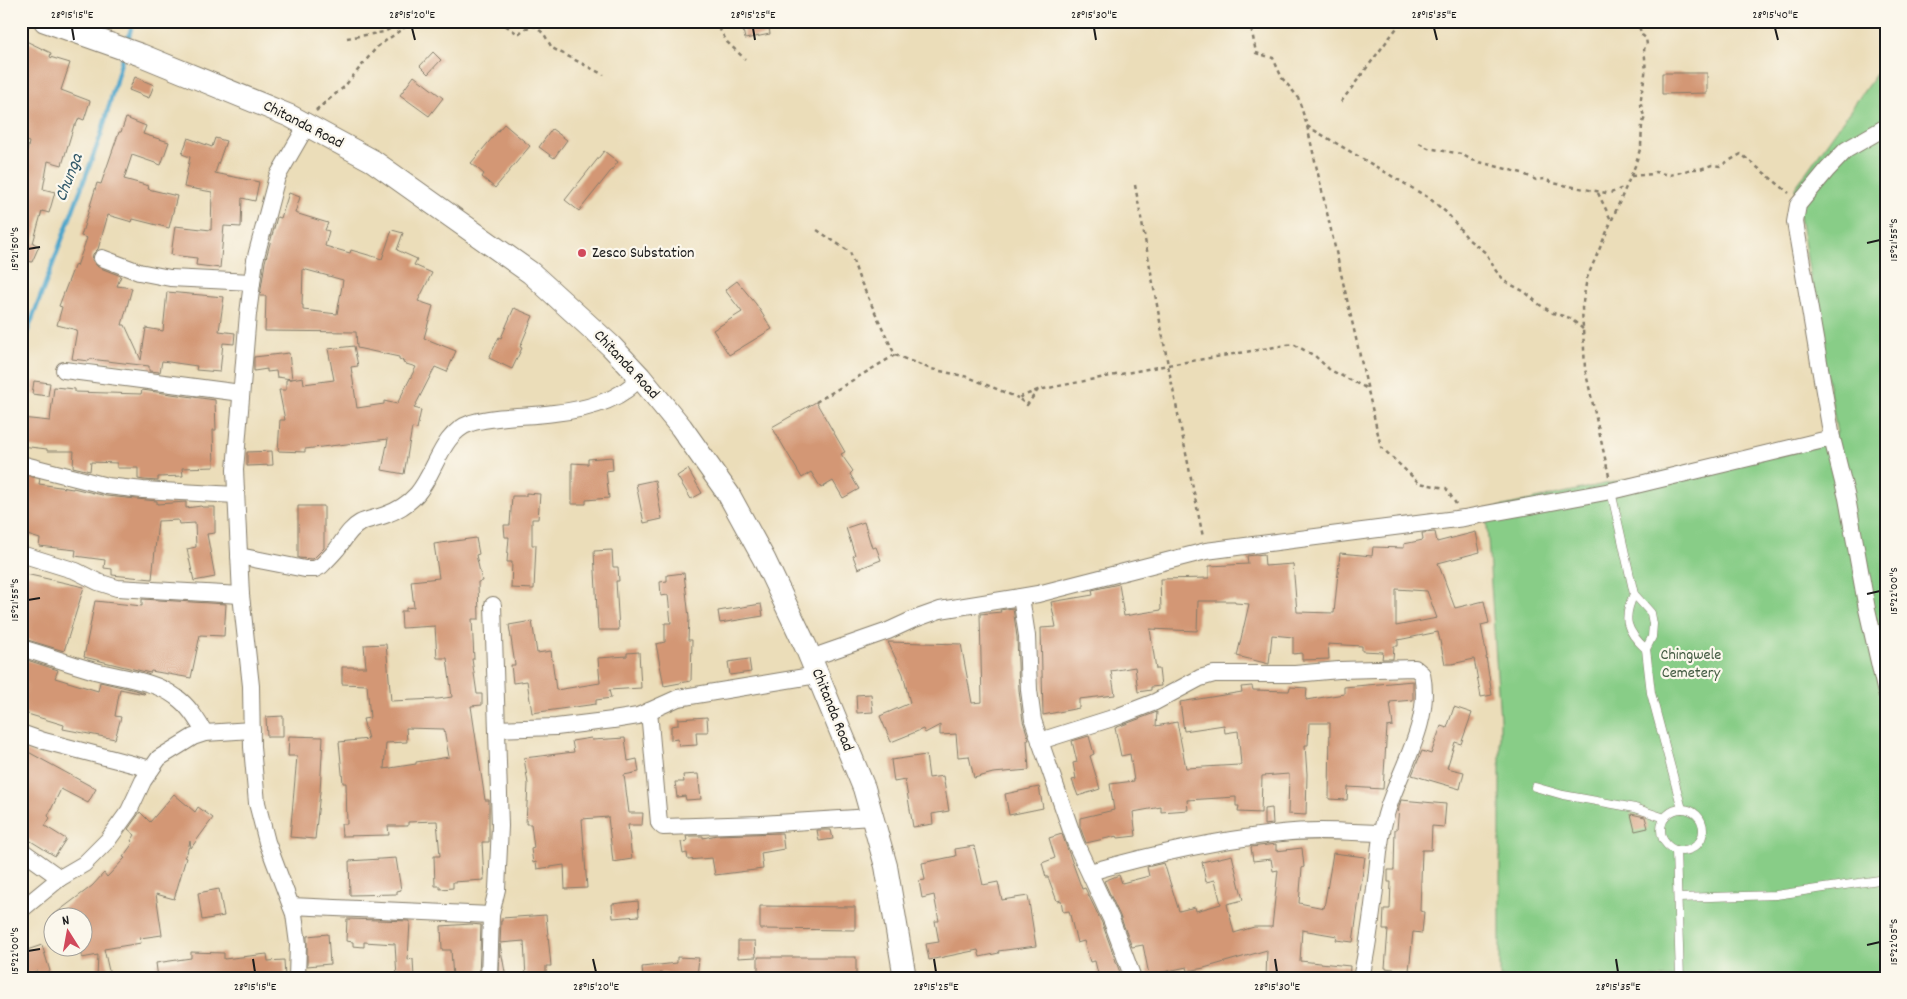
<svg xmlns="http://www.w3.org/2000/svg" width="1907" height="999" viewBox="0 0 1907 999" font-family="Dekko,sans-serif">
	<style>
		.green { fill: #88cd87; stroke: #527452 }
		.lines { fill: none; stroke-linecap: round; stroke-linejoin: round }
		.stream { stroke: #4ca5ca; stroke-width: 4.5 }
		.building { fill: #d39775; fill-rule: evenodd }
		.lane-casing { stroke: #847c6a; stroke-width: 9 }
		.street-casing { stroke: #847c6a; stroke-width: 18 }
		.secondary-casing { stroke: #847c6a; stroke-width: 24 }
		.path { stroke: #847c6a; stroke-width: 2.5; stroke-dasharray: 4 4; stroke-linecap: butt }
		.lane { stroke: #fff; stroke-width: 8 }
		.street { stroke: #fff; stroke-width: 16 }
		.secondary { stroke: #fff; stroke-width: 22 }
		.ticks { fill: none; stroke: #1c1c1c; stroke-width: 2 }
		.poi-dot { fill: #d1495b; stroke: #fbf7ec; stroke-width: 2 }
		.labels { text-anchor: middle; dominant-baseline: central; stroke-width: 4.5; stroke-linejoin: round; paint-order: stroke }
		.street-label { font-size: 16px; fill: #1c1c1c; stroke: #fbf7ec }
		.poi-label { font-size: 16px; fill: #1c1c1c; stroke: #fbf7ec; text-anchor: start }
		.park-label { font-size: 16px; fill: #425a41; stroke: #fbf7ec }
		.water-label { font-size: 18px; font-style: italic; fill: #325a6a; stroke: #fbf7ec }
		.neatline { fill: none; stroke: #1c1c1c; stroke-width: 2 }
		.ticks-label { font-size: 12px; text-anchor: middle; fill: #1c1c1c }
	</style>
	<rect width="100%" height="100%" fill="#fbf7ec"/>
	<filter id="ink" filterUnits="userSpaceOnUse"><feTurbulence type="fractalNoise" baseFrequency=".02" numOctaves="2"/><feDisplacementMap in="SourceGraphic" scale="10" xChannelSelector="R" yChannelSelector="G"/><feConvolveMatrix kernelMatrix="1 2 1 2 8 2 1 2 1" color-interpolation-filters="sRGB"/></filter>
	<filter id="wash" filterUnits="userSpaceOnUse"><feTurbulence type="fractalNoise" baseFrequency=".0096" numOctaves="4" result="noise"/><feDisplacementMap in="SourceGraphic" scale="20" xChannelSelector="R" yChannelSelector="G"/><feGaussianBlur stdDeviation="1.12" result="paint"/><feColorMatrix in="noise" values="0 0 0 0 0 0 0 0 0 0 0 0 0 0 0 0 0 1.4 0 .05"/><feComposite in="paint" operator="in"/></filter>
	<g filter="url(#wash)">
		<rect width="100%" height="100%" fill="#ebddb9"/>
		<!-- green -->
		<path class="green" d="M1886 60V978H1500V719L1486 510 1837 433 1795 188Z"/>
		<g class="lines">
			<!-- stream -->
			<g class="stream">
				<path d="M127 43 133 21"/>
				<path d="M21 340 25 338 101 135 123 55"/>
			</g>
		</g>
		<g id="blocks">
			<!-- building -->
			<g class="building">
				<path d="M741 21H768L770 34 745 39Z"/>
				<path d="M26 41 51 53 50 57 70 63 61 90 90 101 84 120 79 118 76 125H74L62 165 48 161 43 189 55 192 49 213 42 211 33 243 39 246 32 262 28 261 25 273 21 272V233L28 207 21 206V184L29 142 21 139V51Z"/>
				<path d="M433 52 441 60 428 74 420 66Z"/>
				<path d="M1662 73H1707V93L1662 94Z"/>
				<path d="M414 76 443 98 429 116 400 95Z"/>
				<path d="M135 77 154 85 149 98 129 90Z"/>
				<path d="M126 118 146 126 143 134 169 142 161 165 132 155 124 179 149 186 148 189 177 196 169 228 133 219 132 222 108 215 98 249 93 254 92 260 98 267 121 276 117 286 132 288 122 325H125L141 360 146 328 163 331 167 292 224 297 219 331 235 333 234 344 223 343 220 372 196 370 197 366 162 361 160 372 149 371V366L90 359 89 361 72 359 77 330 57 325 62 307 59 306 75 264 77 266 87 238 81 236 97 183 101 184 119 132H121Z"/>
				<path d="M504 124 530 146 495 188 482 177 484 174 471 163Z"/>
				<path d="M552 129 567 140 554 158 539 147Z"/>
				<path d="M188 138 212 147 215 138 226 141 215 173 259 182 255 201 242 198 241 227 224 226 220 268 196 265 197 258 171 255 175 226 211 230 212 192 184 187 190 157 182 154Z"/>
				<path d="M604 151 618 162 579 211 565 200Z"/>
				<path d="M289 193 300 197 295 213 328 223 325 230 329 231 325 246 350 253 351 250 382 259 392 230 403 233 397 250 417 259 414 265 432 273 418 301 433 306 424 338 456 351 447 372 435 367 414 408 421 410 417 429 412 428 404 474 382 470 388 439 305 449V452L278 451 280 420H285L279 390H286V380L303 377 304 384 334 380 328 349 354 346 358 366 351 367 357 408 384 404V401L397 404 416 367 403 363 404 361 399 359V357L357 348 356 332 265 331 266 296H260L265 262 277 217 281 218ZM303 269 343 280 337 314 303 310V305H302Z"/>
				<path d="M737 281 756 304 772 329 729 355 713 330 742 312 725 290Z"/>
				<path d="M514 308 533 316 520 347 522 348 512 369 489 358 499 337 501 338Z"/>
				<path d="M289 353 292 379 277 377 276 371 267 372V369L254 371V357Z"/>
				<path d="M34 381 50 383 48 396 32 394Z"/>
				<path d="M54 387 75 389V392L141 394 142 390 215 400 216 430H213L214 467 182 468 183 476 158 477V481L144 480 138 479V468H117V463L91 462 90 471 73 467 74 451H47V449L21 446V418L50 421Z"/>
				<path d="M816 402 845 452 841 454 853 471 850 474 859 489 843 498 833 481 821 488 811 472 802 478 772 427Z"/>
				<path d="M272 451 273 465 247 466V452Z"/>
				<path d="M612 457 613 470 606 471 609 498 586 500V504H572V463L588 464V459Z"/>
				<path d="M688 469 702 493 691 499 677 476Z"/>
				<path d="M22 474 40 479 39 484 73 489V488L106 496 157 501V504L186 502V508L201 506 202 507H215V533L207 534 215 577 194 581 187 549 196 547 195 523 179 524 178 520 158 521 152 579 112 575V569L104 568 105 560 75 556 76 550 39 546 40 539 21 533Z"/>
				<path d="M655 480 662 519 644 523 636 484Z"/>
				<path d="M526 493 540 494 538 519H532V545H536L534 589 511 588 512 562H507L509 537H505L504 525H510L512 496H526Z"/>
				<path d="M298 506H324V548L313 559 298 558Z"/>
				<path d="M864 522 872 548 876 547 881 560 858 569 853 556 855 555 846 528Z"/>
				<path d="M1435 532 1437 542 1476 532 1480 552 1438 563 1455 608 1484 601 1489 623 1481 625 1487 657H1486L1492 695 1481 697 1474 659 1452 664H1445L1438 632 1398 640V646H1394L1393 659H1382L1383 652 1362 651V646L1328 644 1329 659 1302 660V653L1293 654V637L1272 635 1269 664 1237 656 1249 604 1235 603V601H1198L1197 631 1150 629 1156 669H1159L1161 686 1151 687V690L1138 692 1135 667 1111 671 1115 695 1079 699V708L1043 715 1041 628 1056 627 1051 602 1093 595 1092 590 1119 584 1124 616 1161 610 1160 579 1209 578V566L1248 564 1247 556 1264 554 1265 566 1293 564 1297 612 1334 613 1340 553 1372 556 1373 547 1404 548V544L1423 540 1422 533ZM1396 589 1427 591 1437 618 1396 626Z"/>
				<path d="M476 538 479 554 476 555 482 581 478 582 479 619H472L474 659H472L477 694H482V705L471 706 485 800H489V842H482L484 880 453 882V888L440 889V886H435L434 856H440L437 821 408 822V826H388L389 835 342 836 341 824H347L346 783H343L339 742 368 739 363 719 370 718 367 685 342 684V667H366L364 645 386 644 391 701 438 699 452 697 447 658H437L435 626 402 628 401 611H406V608L414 607 411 581 439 578 434 544ZM406 728 444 729 449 757 416 762V764L384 769 386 743 407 742Z"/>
				<path d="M612 550 613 567H618L619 581H616L619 630H598L594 551Z"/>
				<path d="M21 573 84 587 64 651 21 638Z"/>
				<path d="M684 573 689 618 688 640H692L691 681 664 686 656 644 665 642V623H671L668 595 661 596 660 582 667 581V575Z"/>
				<path d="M142 599 226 604 224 636 200 635 191 678 151 671 150 673 84 657 95 601 142 606Z"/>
				<path d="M761 604 763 616 720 623 718 611Z"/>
				<path d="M1013 608 1017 637 1019 691 1023 721 1029 740H1027L1029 770 993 773 974 778 969 756 958 757 956 734 940 735V725L925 733 923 729 891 742 880 716 910 703 903 674 888 642 961 644 972 703 982 702 980 614 1001 612 1000 610Z"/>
				<path d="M532 621 537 653 551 651 556 690 600 683 598 658 627 656V653L639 652 641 688 609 690 611 698 596 700V704L532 713 527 681 513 683 511 665H515L509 625Z"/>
				<path d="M21 658 58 670 55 678 98 691 100 682 135 690 145 693 144 694 120 689 115 716 121 717 115 739 63 729 64 725 21 712Z"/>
				<path d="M749 659 751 672 730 675 728 662Z"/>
				<path d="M1413 681V700L1390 702 1393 726 1387 727 1383 789 1348 787 1347 800 1329 799 1330 723H1309L1308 745H1305L1307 774 1306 815 1288 814 1289 774 1262 776 1261 813 1238 812 1239 806H1236V797L1187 800 1188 810 1161 812V807L1133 812 1136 836 1118 838 1117 836 1086 843 1080 827V818L1114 810 1110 784 1134 781 1130 754 1121 756 1115 728 1157 712 1156 726 1177 722 1186 768 1239 765 1241 764 1238 731 1225 733 1224 725 1184 731 1180 702 1242 692 1241 687 1252 686 1253 690 1289 691 1290 687 1307 688 1306 700 1344 694V687Z"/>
				<path d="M871 694 873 712 857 713 856 695Z"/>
				<path d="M1454 707 1472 713 1461 744 1455 742 1447 768 1464 772 1460 789 1412 775 1422 751 1431 754 1441 726 1447 728Z"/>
				<path d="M283 716V737H267L266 717Z"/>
				<path d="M707 717 708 732H696L697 745 679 746 678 739 671 740V726L678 725V719Z"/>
				<path d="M289 736 323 737 320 792 315 839 290 837 297 756H288Z"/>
				<path d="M1089 736 1094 754 1090 756 1100 789 1078 796 1072 780 1076 779 1073 763 1077 762 1072 741Z"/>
				<path d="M591 738 592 740 625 738 628 761 637 759 639 772 624 775 629 813H643L642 825H628L632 859 613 862 608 817 582 819 587 888 565 889 564 865 537 869 536 862 533 863 531 849 534 848 531 824H526L528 784 524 758 574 752 572 741Z"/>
				<path d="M21 748 96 789 88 803 61 789 48 816 50 818 45 826 66 839 55 856 21 835Z"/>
				<path d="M926 755 929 778 943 776 949 811 932 814 933 824 913 827 905 780 894 782 891 760Z"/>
				<path d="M698 774 701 799 686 800 685 796 677 797 675 782H684L683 775Z"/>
				<path d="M1039 787 1043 808 1009 815 1005 794Z"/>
				<path d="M174 794 195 812 198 807 213 818 191 848 190 841 187 853 184 857 186 858 174 899 156 894 162 935 140 938 141 943 104 949 109 971V978H97L98 955 82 958V916H52L92 886 104 873 107 877 125 858 123 857 133 843 131 841 135 835 128 829 140 812 150 822Z"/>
				<path d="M1401 800 1446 804 1444 827 1432 826 1431 850H1422L1420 911 1424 912 1422 933 1413 932 1409 971 1385 968 1388 930H1383L1384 909H1390L1391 882H1388V870H1394L1395 829H1397L1399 807Z"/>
				<path d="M1272 808 1273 824 1264 825V809Z"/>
				<path d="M1631 814 1645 817 1648 828 1635 831Z"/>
				<path d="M817 830H831L833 839 819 841Z"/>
				<path d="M782 833 784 849 761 853 763 869 715 875 712 858 688 860 687 853 683 854 681 842 687 841 686 836H703V838L717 835Z"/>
				<path d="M1062 834 1082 889 1085 888 1102 923 1122 978H1099L1095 961 1090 962 1084 941 1077 943 1069 911 1063 912 1061 900 1057 901 1048 877H1046L1042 863 1055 858 1049 838Z"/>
				<path d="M1276 844V851L1302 848 1304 867 1302 868 1299 903 1324 908 1333 853 1365 857 1353 942 1336 940 1337 936 1302 930 1300 961 1350 966 1349 978H1266L1267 950 1204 968 1188 971 1187 967 1149 975 1143 945 1132 947 1120 916 1104 881 1119 875 1122 883 1149 876 1147 867 1164 863 1179 911 1195 907 1196 911 1221 904 1215 880 1206 882 1202 862 1232 855 1243 900 1227 904 1234 933 1254 927H1272L1278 870 1273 871 1271 859 1253 861 1251 847Z"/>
				<path d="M974 846 983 885 998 882 1002 900 1028 896 1036 946 998 951 999 953 980 957 978 950 929 960 926 944 939 942 935 921H939L934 895 922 898 919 881 925 880 922 863 956 856 955 849Z"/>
				<path d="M396 858 401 890 397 891V894L350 895 349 861Z"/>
				<path d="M219 889 224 916 202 920 198 893Z"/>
				<path d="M638 901 639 916 613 918 612 904Z"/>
				<path d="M760 906 855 907V930L760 929Z"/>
				<path d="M546 915 551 966H546V978H526L524 941 500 943 501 921H502V918Z"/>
				<path d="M347 919 410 921 408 960 413 959 414 978H397L395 944 364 942V947L353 946V942L346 941Z"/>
				<path d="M471 924 481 925 479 978H453L451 950H442L441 926Z"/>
				<path d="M328 934 330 964 307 966V936Z"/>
				<path d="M738 941H755L756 957 738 958Z"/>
				<path d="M500 944 506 978H499Z"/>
				<path d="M42 945 50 971 38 975 37 971 21 976V952Z"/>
				<path d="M191 952 224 953V959L267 954 268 961 284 960 285 978H158L156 963 191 958Z"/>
				<path d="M677 957 699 958 697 976 660 973 661 978H643L642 967 677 963Z"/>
				<rect x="758" y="957" width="98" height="21"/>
			</g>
		</g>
	</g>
	<g filter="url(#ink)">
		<use href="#blocks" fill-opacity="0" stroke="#847c6a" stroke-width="1"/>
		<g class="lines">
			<defs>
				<g id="lane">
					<path d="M1611 491 1634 594 1651 613 1653 624 1652 637 1646 649"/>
					<path d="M1634 594C1622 619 1626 631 1646 649L1651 693 1682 809"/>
					<path d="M1535 787 1563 795 1635 808 1665 818"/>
					<circle cx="1682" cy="830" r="21"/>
					<path d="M1676 850 1680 978"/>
					<path d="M1678 898 1776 895 1886 879"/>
				</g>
				<g id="street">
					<path d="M21 23 22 21"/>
					<path d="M1886 127 1846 150 1827 170 1798 205 1795 222 1832 438 1847 498 1867 609 1886 693"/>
					<path d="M102 258 139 272 170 278 252 282"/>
					<path d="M64 370 241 393"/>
					<path d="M21 464 107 486 143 490 236 495"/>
					<path d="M21 554 76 571 98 582 117 588 241 595"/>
					<path d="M239 556 305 569H315L321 566C327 560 332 555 337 549 344 540 349 529 360 523 367 519 377 518 385 515 396 511 409 503 417 494 436 472 441 433 471 423 497 415 526 417 554 413 583 410 621 401 640 377"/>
					<path d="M1021 597 1027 636 1029 690 1033 720 1040 741 1075 842 1111 919 1133 978"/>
					<path d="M21 648C46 655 70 664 95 671 122 678 154 680 176 697 189 706 197 720 205 733"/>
					<path d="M822 654 888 631 912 620 940 610 1038 594 1206 551 1464 518 1611 491 1832 438"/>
					<path d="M649 711 659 823 663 827 761 824 872 817"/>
					<path d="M497 729 556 727 613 720 638 716 678 698 817 675"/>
					<path d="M21 733 44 741 151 769"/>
					<path d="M1040 741 1119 716 1155 702 1200 678 1214 674H1295L1339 670 1415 668 1422 674C1432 721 1402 765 1388 808 1381 829 1379 851 1377 872 1373 907 1369 943 1361 978"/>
					<path d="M21 850 60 878"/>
					<path d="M1090 872C1153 854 1217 840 1282 833 1315 829 1348 832 1381 833"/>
					<path d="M291 906 491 915"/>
					<path d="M21 910 60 878 84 864 108 840 129 811 143 781 159 758 193 737 205 733 252 730"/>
					<path d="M297 978 298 944 294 914 267 842 257 803 252 747 251 686 241 595 235 470 248 314 255 260 277 177 307 125"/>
					<path d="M489 978 491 915 497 889 500 826 493 605"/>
				</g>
				<path id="secondary" d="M45 21 141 55 290 116 373 161 531 273 611 346 640 377 681 427 729 495 764 559 806 647 864 788 886 866 905 978"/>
			</defs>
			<!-- lane casing -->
			<use href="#lane" class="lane-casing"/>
			<!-- street casing -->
			<use href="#street" class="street-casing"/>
			<!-- secondary casing -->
			<use href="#secondary" class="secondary-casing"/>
			<!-- path -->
			<g class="path">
				<path d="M499 21 518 34 526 28 535 26 544 34 552 48 604 75"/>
				<path d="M715 21 727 42 745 59"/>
				<path d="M1250 21 1256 53 1273 58 1282 78 1298 97 1307 126 1381 447 1419 483 1446 488 1456 504"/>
				<path d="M347 38 384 32 404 21"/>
				<path d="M1341 102 1402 21"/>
				<path d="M316 110 344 87 377 47 405 27 422 21"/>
				<path d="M316 111 329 99"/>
				<path d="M1307 126 1429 198 1447 213 1469 240 1486 253 1496 271 1506 282 1525 292 1540 305 1553 313 1570 318 1583 329"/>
				<path d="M1419 143 1428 148 1461 154 1472 160 1522 173 1536 180 1545 179 1553 183 1606 193C1614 194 1618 188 1626 188"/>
				<path d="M1631 176 1653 174 1655 172 1670 175 1692 169H1700L1712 165 1720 166 1741 154 1789 193"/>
				<path d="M1135 185 1168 365 1203 537"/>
				<path d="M1598 193 1611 220"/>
				<path d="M895 355 931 369 968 377 1018 398"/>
				<path d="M1038 390 1018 398 1027 405 1038 390 1168 365 1293 344 1315 356 1330 370 1366 388"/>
				<path d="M816 402 895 355 859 278 850 252 817 230"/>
				<path d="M1609 476 1585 369 1582 308 1587 278 1635 166 1641 146 1642 125 1645 117C1637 104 1643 88 1645 74 1646 66 1645 57 1644 49L1647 45 1646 38 1642 35 1637 21"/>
			</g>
			<!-- lane -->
			<use href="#lane" class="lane"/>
			<!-- street -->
			<use href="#street" class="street"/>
			<!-- secondary -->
			<use href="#secondary" class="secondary"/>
		</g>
	</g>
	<!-- ticks -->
	<path class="ticks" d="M72 28 74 40M412 28 415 40M753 28 755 40M1094 28 1096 40M1434 28 1437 40M1775 28 1778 40M1867 243 1880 240M28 249 40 247M1867 594 1880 591M28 600 40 598M1867 945 1880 942M28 951 40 949M253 959 255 972M593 959 596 972M934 959 936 972M1275 959 1277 972M1616 959 1618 972"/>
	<!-- markers -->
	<circle class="poi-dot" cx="582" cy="253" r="5"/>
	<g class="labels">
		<!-- street labels -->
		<g class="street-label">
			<text transform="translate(303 125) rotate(27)">Chitanda Road</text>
			<text transform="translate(626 365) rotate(47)">Chitanda Road</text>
			<text transform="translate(832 710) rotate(68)">Chitanda Road</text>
		</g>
		<!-- poi labels -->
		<g class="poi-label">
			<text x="592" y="253">Zesco Substation</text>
		</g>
		<!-- park labels -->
		<g class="park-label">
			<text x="1691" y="655">Chingwele<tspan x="1691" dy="18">Cemetery</tspan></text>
		</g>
		<!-- water labels -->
		<g class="water-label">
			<text transform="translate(70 178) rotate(-69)">Chunga</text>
		</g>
	</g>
	<!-- margin -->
	<rect width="1907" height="999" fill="none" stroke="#fbf7ec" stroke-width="55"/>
	<!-- north arrow -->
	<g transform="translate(68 932) rotate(349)"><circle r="24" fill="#fbf7ec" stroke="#a29f99"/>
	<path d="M0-4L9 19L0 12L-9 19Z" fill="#d1495b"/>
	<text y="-8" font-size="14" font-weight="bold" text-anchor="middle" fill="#1c1c1c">N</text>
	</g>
	<rect x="28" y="28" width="1852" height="944" class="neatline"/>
	<g class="ticks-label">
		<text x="72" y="18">28°15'15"E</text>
		<text x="412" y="18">28°15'20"E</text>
		<text x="753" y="18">28°15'25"E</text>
		<text x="1094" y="18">28°15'30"E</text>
		<text x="1434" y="18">28°15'35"E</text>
		<text x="1775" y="18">28°15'40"E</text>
		<text transform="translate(1893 240) rotate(-90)" y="4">15°21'55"S</text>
		<text transform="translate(14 249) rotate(-90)" y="4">15°21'50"S</text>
		<text transform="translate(1893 591) rotate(-90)" y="4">15°22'00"S</text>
		<text transform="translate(14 600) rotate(-90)" y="4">15°21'55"S</text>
		<text transform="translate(1893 942) rotate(-90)" y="4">15°22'05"S</text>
		<text transform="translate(14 951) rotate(-90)" y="4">15°22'00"S</text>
		<text x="255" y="990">28°15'15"E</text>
		<text x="596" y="990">28°15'20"E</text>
		<text x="936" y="990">28°15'25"E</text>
		<text x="1277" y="990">28°15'30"E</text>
		<text x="1618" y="990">28°15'35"E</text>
	</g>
</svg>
